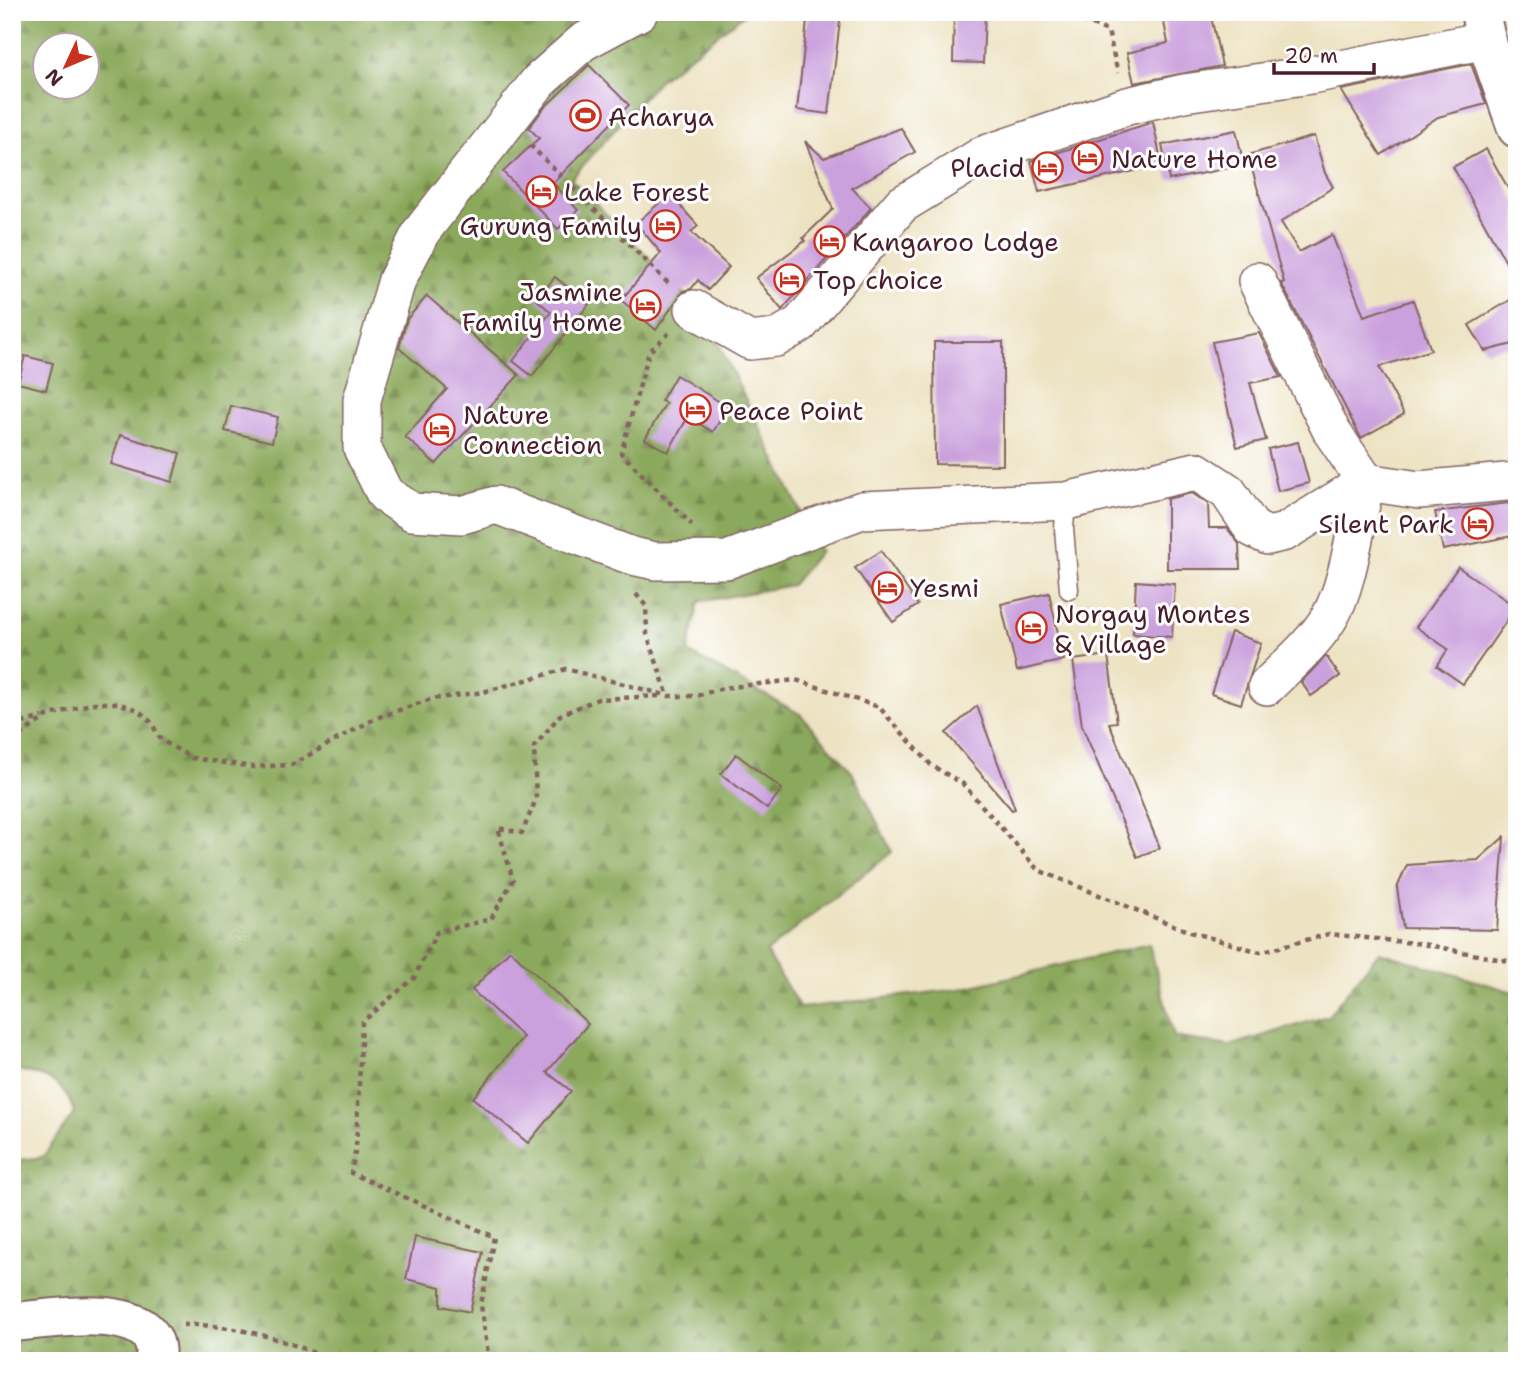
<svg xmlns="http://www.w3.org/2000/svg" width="1529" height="1373" viewBox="0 0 1529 1373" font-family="'Shantell Sans',sans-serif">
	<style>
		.forest { fill: url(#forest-firs); stroke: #6a6444; stroke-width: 2; fill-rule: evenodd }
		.building { fill: #cba1dd }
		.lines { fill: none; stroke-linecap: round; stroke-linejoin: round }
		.lane-casing { stroke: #836460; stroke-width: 21 }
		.street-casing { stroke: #836460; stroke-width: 40 }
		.secondary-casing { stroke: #836460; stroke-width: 42 }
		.path { stroke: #836460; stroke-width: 4.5; stroke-dasharray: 5 5; stroke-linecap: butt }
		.lane { stroke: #fff; stroke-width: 18 }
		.street { stroke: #fff; stroke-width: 37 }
		.secondary { stroke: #fff; stroke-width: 38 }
		.labels { text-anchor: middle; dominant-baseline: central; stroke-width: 6; stroke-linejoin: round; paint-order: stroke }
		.poi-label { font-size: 26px; fill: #4a1f2b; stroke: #fff; text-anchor: start }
	</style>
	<defs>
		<pattern id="forest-firs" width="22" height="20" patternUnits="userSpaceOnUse" patternTransform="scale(1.75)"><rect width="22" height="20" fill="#8ba95c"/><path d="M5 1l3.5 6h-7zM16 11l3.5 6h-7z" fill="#74894c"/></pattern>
	</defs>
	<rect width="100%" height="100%" fill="#fff"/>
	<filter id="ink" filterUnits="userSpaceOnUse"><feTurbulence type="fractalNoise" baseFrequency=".0143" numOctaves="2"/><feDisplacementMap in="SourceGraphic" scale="14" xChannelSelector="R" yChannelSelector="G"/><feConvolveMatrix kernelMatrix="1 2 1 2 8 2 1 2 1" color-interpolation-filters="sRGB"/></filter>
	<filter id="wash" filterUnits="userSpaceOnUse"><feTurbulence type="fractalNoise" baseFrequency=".00686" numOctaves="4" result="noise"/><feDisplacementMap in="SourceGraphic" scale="28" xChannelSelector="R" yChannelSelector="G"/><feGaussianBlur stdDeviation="1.57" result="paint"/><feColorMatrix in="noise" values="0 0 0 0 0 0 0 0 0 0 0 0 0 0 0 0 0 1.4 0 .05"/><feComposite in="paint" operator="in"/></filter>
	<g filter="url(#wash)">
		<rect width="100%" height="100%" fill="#ede3c3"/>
		<!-- forest -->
		<path class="forest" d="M12 12H747L658 81 571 179 703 312 820 551 792 585 699 602 688 652 800 714 852 772 892 852 766 952 800 1008 960 989 1149 944 1174 1037 1229 1046 1328 1016 1379 952 1517 993V1361H12V1161L43 1157 74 1113C64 1078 44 1076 12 1069ZM46 46H88V88H46Z"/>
		<g id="blocks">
			<!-- building -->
			<g class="building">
				<path d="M808 12H841L829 114 797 110Z"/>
				<path d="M954 12H985L983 63 953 62Z"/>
				<path d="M1162 12H1210L1222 66 1134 83 1127 53 1168 43Z"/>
				<path d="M1471 64 1486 104 1438 117 1381 155 1341 90Z"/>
				<path d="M589 65 629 105 553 183 578 210 558 229 503 172 539 138 529 128 544 108Z"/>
				<path d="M1153 122 1162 165 1039 192 1031 161Z"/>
				<path d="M901 128 915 152 852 188 871 208 782 310 756 278 805 241 803 238 833 209 805 141 824 158Z"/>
				<path d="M1236 130 1244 165 1169 180 1162 145Z"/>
				<path d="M1314 136 1325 173 1333 187 1281 222 1299 252 1332 235 1364 316 1413 300 1431 350 1379 367 1404 414 1361 438 1281 283 1284 282 1248 155Z"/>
				<path d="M1486 149 1517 204V282L1453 167Z"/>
				<path d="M670 194 698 226 691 232 729 267 708 290 698 280 691 289 683 291 656 330 621 300 661 253 636 223Z"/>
				<path d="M555 277 589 304 532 376 513 361 551 312 537 300Z"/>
				<path d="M427 296 519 375 436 464 405 437 447 389 399 348 407 319Z"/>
				<path d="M1517 296V343L1485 351 1469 325Z"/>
				<path d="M1259 333 1281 377 1250 383 1266 440 1237 447 1212 342Z"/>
				<path d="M934 342H1003V465L935 464Z"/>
				<path d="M25 356 53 363 46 390 18 383Z"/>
				<path d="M676 375 728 407 713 432 688 417 668 452 645 439 666 403 661 401Z"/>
				<path d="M231 406 278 417 272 442 225 431Z"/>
				<path d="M120 435 180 453 172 482 111 464Z"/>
				<path d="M1298 442 1309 483 1278 491 1268 449Z"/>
				<path d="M1192 493 1208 504 1209 528H1227L1239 544 1240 569H1167V499Z"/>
				<path d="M1517 502V535L1443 550 1435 512Z"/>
				<path d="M881 551 918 605 893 622 855 568Z"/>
				<path d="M1458 567 1516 607 1463 684 1437 666 1448 649 1416 627Z"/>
				<path d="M1136 581 1175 584 1172 637 1133 634Z"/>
				<path d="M1049 593 1064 660 1017 671 1001 604Z"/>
				<path d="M1231 632 1261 643 1241 704 1211 694Z"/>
				<path d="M1108 655 1117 722 1109 723 1160 848 1137 857 1082 726 1073 660Z"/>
				<path d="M1326 656 1340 676 1311 696 1301 682Z"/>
				<path d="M977 706 1015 809 1012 810 946 733Z"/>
				<path d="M736 754 782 789 767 809 721 774Z"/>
				<path d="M1504 837 1497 930 1403 928 1397 888 1407 865 1478 860Z"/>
				<path d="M510 950 588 1024 547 1072 571 1091 528 1143 473 1098 523 1037 472 990Z"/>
				<path d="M415 1237 483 1252 470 1312 441 1306V1287L406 1279Z"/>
			</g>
		</g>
	</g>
	<g filter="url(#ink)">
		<use href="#blocks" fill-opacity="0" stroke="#836460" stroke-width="2"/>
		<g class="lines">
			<defs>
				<path id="lane" d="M1066 501 1064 528 1069 590"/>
				<g id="street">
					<path d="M639 12 583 42 539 81 421 232 397 280 362 400V448L385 494 412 512 462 515 496 505 632 556 655 561 727 560 862 510 1066 501 1196 471 1228 492 1252 528 1268 536 1285 532 1366 482 1419 490 1517 481"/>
					<path d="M1257 281 1332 432 1366 482C1356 520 1349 586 1329 618 1313 644 1288 665 1267 686"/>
					<path d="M694 309 750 341 776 338 800 324 901 205 983 155 1127 106 1184 93 1311 75 1486 40"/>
				</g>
				<g id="secondary">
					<path d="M1480 12 1486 40 1517 128"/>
					<path d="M12 1322C49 1320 165 1297 155 1361"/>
				</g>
			</defs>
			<!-- lane casing -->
			<use href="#lane" class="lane-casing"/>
			<!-- street casing -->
			<use href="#street" class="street-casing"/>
			<!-- secondary casing -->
			<use href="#secondary" class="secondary-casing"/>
			<!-- path -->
			<g class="path">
				<path d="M1079 12 1082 21 1108 31 1118 73"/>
				<path d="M530 145 670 285"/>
				<path d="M669 333 649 352 621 453 692 525"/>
				<path d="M636 594 646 606 647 634 668 696"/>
				<path d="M12 726 43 717"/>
				<path d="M12 741 47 716 94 703H118L138 710 151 722 161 740 192 758 253 767 291 765 376 718 432 699 483 692 566 669 669 696H696L723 688 796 680 879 707 931 765 963 784 1038 870 1190 932 1260 952 1329 934 1423 944 1517 963"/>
				<path d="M183 1325C230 1323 290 1340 331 1361"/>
				<path d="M489 1361 481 1305 494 1237 351 1173 356 1147 362 1022 414 978 437 932 491 919 513 880 498 828 522 833 536 799 534 747 560 715 598 699 659 696"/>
			</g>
			<!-- lane -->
			<use href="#lane" class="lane"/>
			<!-- street -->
			<use href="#street" class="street"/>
			<!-- secondary -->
			<use href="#secondary" class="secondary"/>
		</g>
	</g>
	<!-- icons -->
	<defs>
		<symbol id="stadium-ring" viewBox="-11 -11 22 22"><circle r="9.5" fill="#fff" stroke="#c8321e" stroke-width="1.5"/><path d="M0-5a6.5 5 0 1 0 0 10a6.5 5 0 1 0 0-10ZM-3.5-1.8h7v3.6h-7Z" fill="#c8321e"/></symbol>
		<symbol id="hotel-ring" viewBox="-11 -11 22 22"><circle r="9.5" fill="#fff" stroke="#c8321e" stroke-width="1.5"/><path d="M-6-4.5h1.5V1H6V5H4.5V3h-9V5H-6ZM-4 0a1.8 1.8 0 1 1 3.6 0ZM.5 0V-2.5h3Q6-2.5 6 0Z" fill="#c8321e"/></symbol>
	</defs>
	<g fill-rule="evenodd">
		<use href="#stadium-ring" x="568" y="98" width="35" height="35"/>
		<use href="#hotel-ring" x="1070" y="140" width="35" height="35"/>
		<use href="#hotel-ring" x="1030" y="150" width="35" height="35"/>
		<use href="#hotel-ring" x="524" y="174" width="35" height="35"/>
		<use href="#hotel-ring" x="648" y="208" width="35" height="35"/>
		<use href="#hotel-ring" x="812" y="224" width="35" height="35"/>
		<use href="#hotel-ring" x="772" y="262" width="35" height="35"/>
		<use href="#hotel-ring" x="628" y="288" width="35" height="35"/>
		<use href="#hotel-ring" x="678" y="392" width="35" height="35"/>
		<use href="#hotel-ring" x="422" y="412" width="35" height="35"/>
		<use href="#hotel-ring" x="1460" y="506" width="35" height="35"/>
		<use href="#hotel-ring" x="870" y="570" width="35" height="35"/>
		<use href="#hotel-ring" x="1014" y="610" width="35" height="35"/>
	</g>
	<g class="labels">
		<!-- poi labels -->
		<g class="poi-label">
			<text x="608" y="116">Acharya</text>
			<text x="1111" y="158">Nature Home</text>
			<text x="1025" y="167" text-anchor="end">Placid</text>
			<text x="564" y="191">Lake Forest</text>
			<text x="642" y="225" text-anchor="end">Gurung Family</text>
			<text x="852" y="241">Kangaroo Lodge</text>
			<text x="813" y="279">Top choice</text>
			<text x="623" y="291" text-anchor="end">Jasmine<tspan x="623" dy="30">Family Home</tspan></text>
			<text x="719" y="410">Peace Point</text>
			<text x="463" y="414">Nature<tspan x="463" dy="30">Connection</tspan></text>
			<text x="1454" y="523" text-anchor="end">Silent Park</text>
			<text x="910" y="587">Yesmi</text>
			<text x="1055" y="613">Norgay Montes<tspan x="1055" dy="30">&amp; Village</tspan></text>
		</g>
	</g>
	<!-- margin -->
	<rect width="1529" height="1373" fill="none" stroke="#fff" stroke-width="42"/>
	<!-- north arrow -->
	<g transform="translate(66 66) rotate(226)"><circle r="33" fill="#ffffff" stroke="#b7a5aa" stroke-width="2"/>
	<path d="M0-5L12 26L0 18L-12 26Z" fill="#c8321e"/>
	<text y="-10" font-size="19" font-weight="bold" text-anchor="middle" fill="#4a1f2b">N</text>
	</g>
	<!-- scale -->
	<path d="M1274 63v10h100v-10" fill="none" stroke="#4a1f2b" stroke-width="3.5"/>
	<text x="1284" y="63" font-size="21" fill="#4a1f2b" stroke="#ffffff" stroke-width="5" paint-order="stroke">20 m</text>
</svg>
